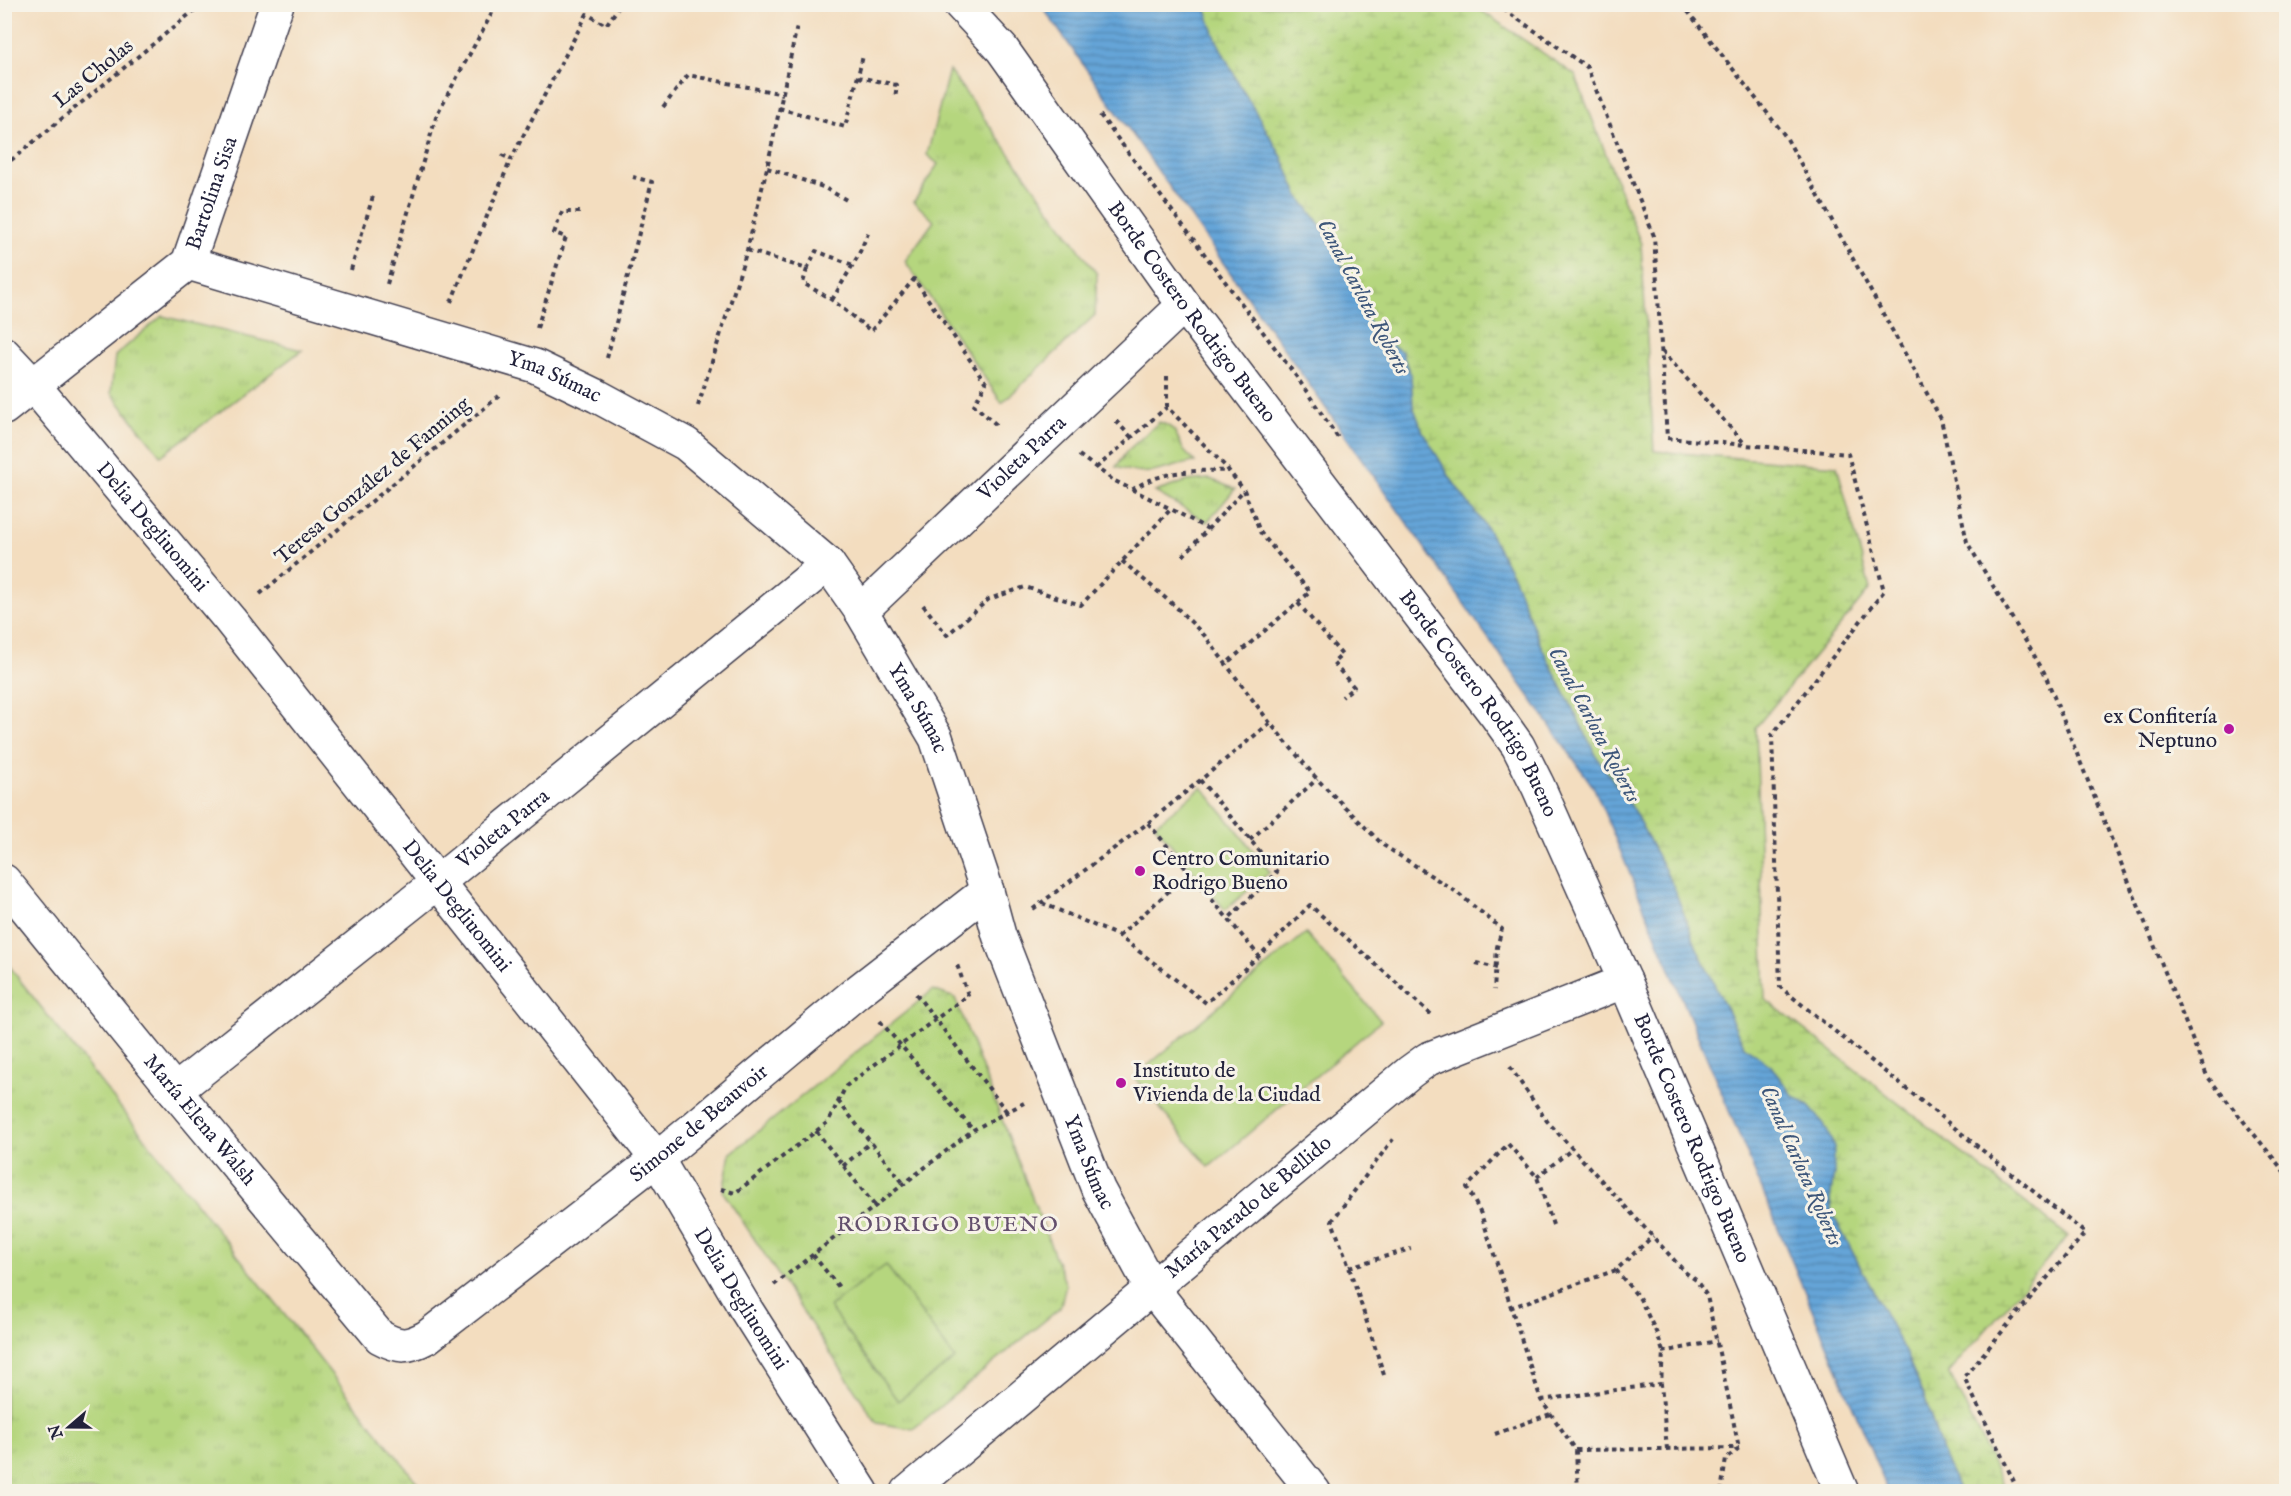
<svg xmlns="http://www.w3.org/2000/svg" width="2291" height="1496" viewBox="0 0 2291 1496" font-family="'IM FELL English',serif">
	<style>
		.grass { fill: url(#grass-tufts); stroke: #6c7c5c; stroke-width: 1.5 }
		.wetland { fill: url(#wetland-marsh); stroke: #6c7c5c; stroke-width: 1.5 }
		.pitch { fill: #b5d67e; stroke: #6c7c5c; stroke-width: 1.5 }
		.water { fill: url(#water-rules); stroke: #44648a; stroke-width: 1.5 }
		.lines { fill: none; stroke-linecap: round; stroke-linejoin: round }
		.minor-casing { stroke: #413e4f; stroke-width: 36 }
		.path { stroke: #413e4f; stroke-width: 4; stroke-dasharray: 4.5 4.5; stroke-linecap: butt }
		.minor { stroke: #fff; stroke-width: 33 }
		.poi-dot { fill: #b5179e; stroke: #f7f3e8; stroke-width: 2 }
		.labels { text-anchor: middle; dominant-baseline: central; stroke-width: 6; stroke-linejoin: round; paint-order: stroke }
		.street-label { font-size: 21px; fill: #22223b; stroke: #f7f3e8 }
		.poi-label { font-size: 21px; fill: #22223b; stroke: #f7f3e8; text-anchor: start }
		.water-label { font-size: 22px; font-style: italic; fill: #3d567a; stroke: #f7f3e8 }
		.neighbourhood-label { font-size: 22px; letter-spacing: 1.5px; fill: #64506e; stroke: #f7f3e8 }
	</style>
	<defs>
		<pattern id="grass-tufts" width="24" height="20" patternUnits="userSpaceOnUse" patternTransform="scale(1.5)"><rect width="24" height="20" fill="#b5d67e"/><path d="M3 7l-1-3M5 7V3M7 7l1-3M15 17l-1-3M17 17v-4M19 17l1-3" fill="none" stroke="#9bb76e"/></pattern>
		<pattern id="wetland-marsh" width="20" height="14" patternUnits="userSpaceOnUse" patternTransform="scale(1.5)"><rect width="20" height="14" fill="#b5d67e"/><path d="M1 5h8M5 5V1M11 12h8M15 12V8" fill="none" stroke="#9bb76e"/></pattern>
		<pattern id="water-rules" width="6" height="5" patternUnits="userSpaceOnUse" patternTransform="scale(1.5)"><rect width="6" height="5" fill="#65a5d8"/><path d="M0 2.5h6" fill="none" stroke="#5386b0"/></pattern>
	</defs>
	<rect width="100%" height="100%" fill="#f7f3e8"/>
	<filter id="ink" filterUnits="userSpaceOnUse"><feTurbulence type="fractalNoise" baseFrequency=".0167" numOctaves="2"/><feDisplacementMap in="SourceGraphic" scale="12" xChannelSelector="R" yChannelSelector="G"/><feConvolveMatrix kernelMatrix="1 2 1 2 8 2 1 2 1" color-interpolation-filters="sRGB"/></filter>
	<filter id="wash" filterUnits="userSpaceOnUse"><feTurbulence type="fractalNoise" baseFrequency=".008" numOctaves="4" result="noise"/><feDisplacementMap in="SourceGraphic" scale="24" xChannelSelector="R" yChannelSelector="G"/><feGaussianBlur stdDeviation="1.35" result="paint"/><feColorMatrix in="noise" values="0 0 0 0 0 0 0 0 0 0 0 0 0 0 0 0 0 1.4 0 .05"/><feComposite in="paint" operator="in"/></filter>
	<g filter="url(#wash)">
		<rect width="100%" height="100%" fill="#f3ddbf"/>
		<!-- grass -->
		<g class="grass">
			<path d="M949 70 1097 274 1095 315 1002 403 905 261 934 221 914 202 938 164 927 155Z"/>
			<path d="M162 316 302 350 161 456 111 393 115 356Z"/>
			<path d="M1159 422C1176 428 1175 431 1182 447 1184 452 1190 457 1195 462 1176 464 1156 475 1136 472 1130 471 1123 469 1116 467L1127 451Z"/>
			<path d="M1210 479 1235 489 1207 522 1155 492 1187 481Z"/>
			<path d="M5 960 22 983 424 1491H5Z"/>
			<path d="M933 990 955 998 1066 1285 1060 1308 913 1429 877 1423 723 1192 730 1154Z"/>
		</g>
		<!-- wetland -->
		<path class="wetland" d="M1204 5H1473L1575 75 1641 244 1654 451 1837 466 1870 589 1756 727 1765 999 2068 1236 1949 1372 2006 1491H1960L1945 1461 1924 1396 1906 1354 1832 1213 1830 1200 1834 1173 1808 1105 1792 1095 1771 1066 1744 1046 1696 946 1672 883 1630 804 1599 761 1539 642 1514 578 1488 530 1451 479 1423 433 1413 406 1411 378 1402 352 1378 336 1359 306 1348 276 1324 230 1298 195 1282 157 1238 82 1216 39Z"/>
		<!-- pitch -->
		<g class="pitch">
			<path d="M1202 787 1270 872 1225 910 1155 825Z"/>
			<path d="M1306 933 1381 1021 1209 1167 1134 1077Z"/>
			<path d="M886 1265 955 1359 898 1401 829 1307Z"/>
		</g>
		<!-- water -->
		<path class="water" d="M1041 5H1204L1216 39 1238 82 1282 157 1298 195 1324 230 1348 276 1359 306 1378 336 1402 352 1411 377 1413 406 1423 432 1451 479 1488 530 1514 578 1539 642 1599 761 1630 804 1672 883 1696 946 1744 1046 1771 1066 1792 1095 1808 1105 1824 1124 1834 1147V1173L1830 1200 1832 1213 1906 1354 1924 1396 1945 1461 1960 1491H1888L1594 788Z"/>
	</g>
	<g filter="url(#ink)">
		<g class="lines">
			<defs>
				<g id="minor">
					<path id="s1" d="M960 4 1002 49 1184 305 1496 715 1518 746 1538 786 1625 981 1842 1492"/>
					<path id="s2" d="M188 263 535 366 597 396 686 444 828 564 861 611 936 738 987 891 999 935 1098 1189 1151 1287 1314 1492"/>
					<path id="s3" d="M4 354 34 386 230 620 657 1159 745 1308 862 1492"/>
					<path id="s4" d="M4 408 188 263 277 4"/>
					<path id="s5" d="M861 611 1184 305"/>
					<path id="s6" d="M4 881 175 1091 380 1337C400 1348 408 1347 427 1337L657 1159 857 992 987 891"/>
					<path id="s7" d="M175 1091 438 882 828 564"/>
					<path id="s8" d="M908 1492 1410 1072 1428 1059 1625 981"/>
				</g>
			</defs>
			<!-- minor casing -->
			<use href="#minor" class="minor-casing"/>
			<!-- path -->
			<g class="path">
				<path d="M1496 4 1587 67 1654 236 1667 438 1848 454 1884 591 1772 735 1780 987 2085 1233 1964 1377 2019 1492"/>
				<path d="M1682 4 1786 137 1941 419 1967 542 2044 672 2207 1076 2286 1174"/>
				<path d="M858 77 897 85 895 98"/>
				<path d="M663 107 688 75 783 94"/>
				<path d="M779 108 845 127 863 56"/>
				<path d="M1100 115 1296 376 1338 438"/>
				<path d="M502 155 511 159"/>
				<path d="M4 166 202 4"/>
				<path d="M767 168 823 187 850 202"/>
				<path d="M747 250 807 269 816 251 853 265"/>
				<path d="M807 269 803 283 832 300 871 331 914 279 986 383 974 405 999 427"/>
				<path d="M351 270 373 196"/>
				<path d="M387 284 437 114 497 4"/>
				<path d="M832 300 858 256 869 231"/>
				<path d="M451 302 511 159 587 14 606 25 621 4"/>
				<path d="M537 328 566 237 554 233 562 212H580"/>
				<path d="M1662 351 1745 444"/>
				<path d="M607 358 652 182 633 177"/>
				<path d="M1167 376V407L1225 466 1244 490 1260 532 1310 592 1227 663"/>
				<path d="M698 406 747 250 767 168 797 26"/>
				<path d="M1116 421 1132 438"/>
				<path d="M1079 455 1113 480 1171 509"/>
				<path d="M1096 468 1167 407"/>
				<path d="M1132 490C1161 470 1195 470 1229 471"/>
				<path d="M1183 556 1244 490"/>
				<path d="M1122 561 1176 607 1205 636 1270 723 1317 779 1383 845 1455 891 1502 929 1497 947 1494 990"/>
				<path d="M260 594 499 396"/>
				<path d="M1298 603 1342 655 1333 663 1354 687 1342 697"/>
				<path d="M923 605 947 635 989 599 1025 587 1081 605 1171 509 1208 529"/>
				<path d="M1200 780 1277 872 1228 919"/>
				<path d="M1148 823 1259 956"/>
				<path d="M1250 840 1317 779"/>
				<path d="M1042 903 1119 936 1206 1003 1259 956 1310 905 1434 1017"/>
				<path d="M1033 909 1148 823 1270 723"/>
				<path d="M1119 936 1189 873"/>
				<path d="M1476 963 1497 968"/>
				<path d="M916 994 1007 1112"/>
				<path d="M880 1021 973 1130"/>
				<path d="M1510 1067 1547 1121 1686 1273 1696 1280 1707 1296 1739 1448 1726 1459 1721 1492"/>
				<path d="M838 1101 904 1184"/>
				<path d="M816 1131 875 1206"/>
				<path d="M843 1166 871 1142"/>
				<path d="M1537 1177 1571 1150"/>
				<path d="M721 1189 735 1193 828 1122 846 1086 968 995 956 962"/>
				<path d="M1553 1225 1537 1177 1508 1144 1467 1187 1481 1214 1541 1400 1576 1450 1578 1492"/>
				<path d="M813 1255 839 1287"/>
				<path d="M1349 1267 1411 1249"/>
				<path d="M1616 1270 1640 1299 1658 1336 1663 1352 1661 1384 1667 1449"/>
				<path d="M774 1285 973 1130 1024 1103"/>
				<path d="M1510 1308 1616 1270 1653 1236"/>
				<path d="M1663 1352 1717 1341"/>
				<path d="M1384 1375 1349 1267 1332 1221 1393 1139"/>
				<path d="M1541 1400 1661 1384"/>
				<path d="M1495 1434 1550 1414"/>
				<path d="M1576 1450 1739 1448"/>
			</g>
			<!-- minor -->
			<use href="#minor" class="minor"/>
		</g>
	</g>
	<!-- markers -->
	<g class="poi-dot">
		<circle cx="2229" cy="729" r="6"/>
		<circle cx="1140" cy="871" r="6"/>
		<circle cx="1121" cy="1083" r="6"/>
	</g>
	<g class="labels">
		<!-- street labels -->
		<g class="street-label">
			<text transform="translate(94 74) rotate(-39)">Las Cholas</text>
			<text stroke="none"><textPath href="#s4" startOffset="308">Bartolina Sisa</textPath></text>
			<text stroke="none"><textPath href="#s1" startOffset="386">Borde Costero Rodrigo Bueno</textPath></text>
			<text stroke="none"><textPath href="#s2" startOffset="384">Yma Súmac</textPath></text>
			<text stroke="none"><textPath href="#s5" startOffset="222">Violeta Parra</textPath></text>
			<text transform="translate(373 481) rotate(-40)">Teresa González de Fanning</text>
			<text stroke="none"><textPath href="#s3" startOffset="228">Delia Degliuomini</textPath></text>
			<text stroke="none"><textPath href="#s1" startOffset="872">Borde Costero Rodrigo Bueno</textPath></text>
			<text stroke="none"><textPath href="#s2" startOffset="888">Yma Súmac</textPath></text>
			<text stroke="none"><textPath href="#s7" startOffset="420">Violeta Parra</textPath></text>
			<text stroke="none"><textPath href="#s3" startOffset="714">Delia Degliuomini</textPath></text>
			<text stroke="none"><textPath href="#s6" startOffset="309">María Elena Walsh</textPath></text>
			<text stroke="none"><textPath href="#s6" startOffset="987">Simone de Beauvoir</textPath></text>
			<text stroke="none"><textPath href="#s1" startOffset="1358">Borde Costero Rodrigo Bueno</textPath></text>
			<text stroke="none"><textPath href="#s2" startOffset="1374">Yma Súmac</textPath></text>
			<text stroke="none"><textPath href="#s8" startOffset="444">María Parado de Bellido</textPath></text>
			<text stroke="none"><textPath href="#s3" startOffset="1200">Delia Degliuomini</textPath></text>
		</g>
		<!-- poi labels -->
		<g class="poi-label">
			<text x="2217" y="717" text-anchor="end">ex Confitería<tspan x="2217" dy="24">Neptuno</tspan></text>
			<text x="1152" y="859">Centro Comunitario<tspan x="1152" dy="24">Rodrigo Bueno</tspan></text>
			<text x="1133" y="1071">Instituto de<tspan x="1133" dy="24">Vivienda de la Ciudad</tspan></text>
		</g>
		<!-- water labels -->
		<g class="water-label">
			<text transform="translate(1363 297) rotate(62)">Canal Carlota Roberts</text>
			<text transform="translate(1594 725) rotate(62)">Canal Carlota Roberts</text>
			<text transform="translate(1801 1166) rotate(66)">Canal Carlota Roberts</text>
		</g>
		<!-- neighbourhood labels -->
		<g class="neighbourhood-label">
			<text x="948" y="1225">RODRIGO BUENO</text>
		</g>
	</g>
	<!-- margin -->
	<rect width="2291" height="1496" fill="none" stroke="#f7f3e8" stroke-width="24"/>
	<!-- north arrow -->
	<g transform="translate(69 1427) rotate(250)" stroke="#f7f3e8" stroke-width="4.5" paint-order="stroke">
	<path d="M0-4.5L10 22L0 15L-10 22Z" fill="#22223b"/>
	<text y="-9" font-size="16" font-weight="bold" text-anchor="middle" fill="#22223b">N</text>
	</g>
</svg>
